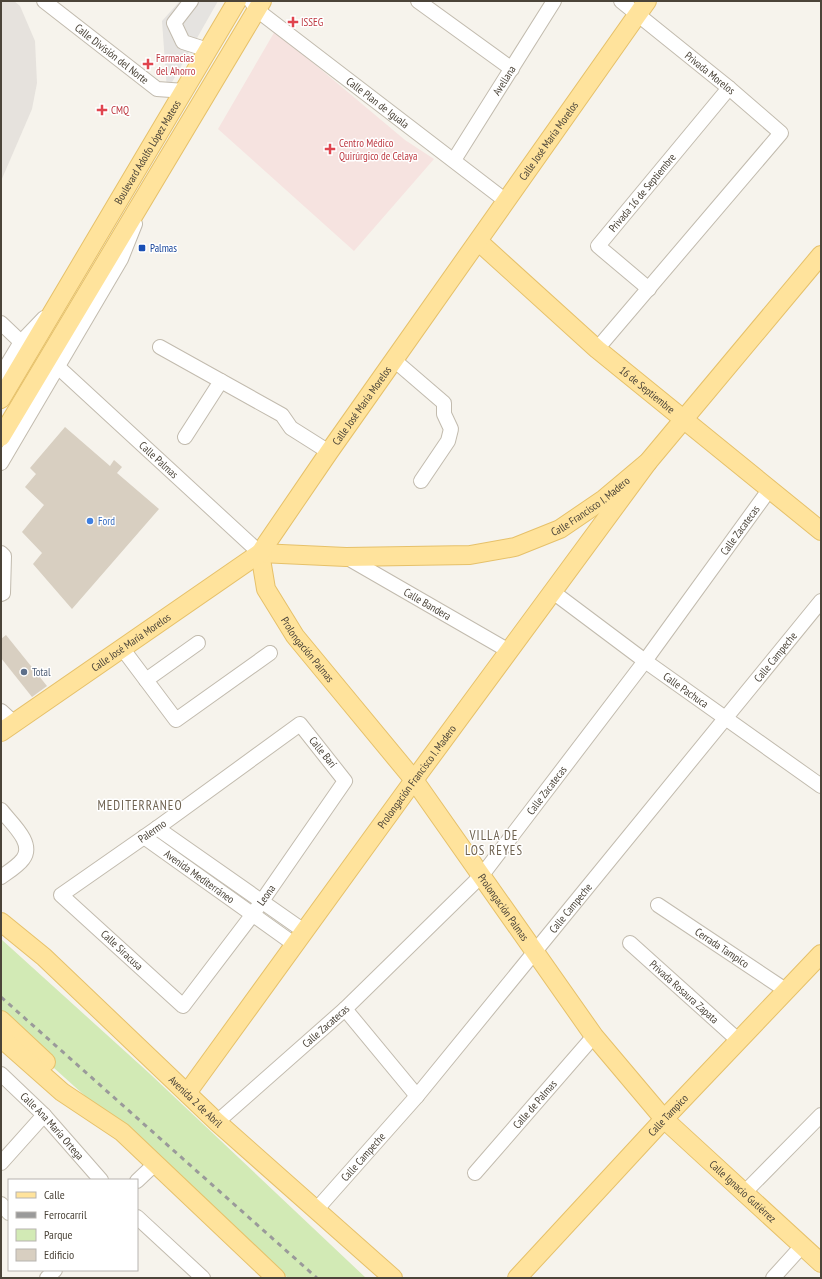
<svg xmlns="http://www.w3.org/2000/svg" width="822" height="1279" viewBox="0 0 822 1279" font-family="'PT Sans Narrow',sans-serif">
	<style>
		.industrial { fill: #e6e2dd }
		.medical { fill: #f6e3e0 }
		.green { fill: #d2eab5 }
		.parking { fill: #e5e3e0 }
		.building { fill: #d8cfc1 }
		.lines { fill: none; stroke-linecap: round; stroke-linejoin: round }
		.minor-casing { stroke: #c2bbae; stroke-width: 16 }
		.major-casing { stroke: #e6c16a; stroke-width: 20 }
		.minor { stroke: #fff; stroke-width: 14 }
		.major { stroke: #ffe39c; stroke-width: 18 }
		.rail { stroke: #9a9a9a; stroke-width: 3; stroke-dasharray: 5 5; stroke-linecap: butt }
		.health-dot { fill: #e0444e; stroke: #fff; stroke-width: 1.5 }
		.transit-dot { fill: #1a4fb4; stroke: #fff; stroke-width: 1.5 }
		.shop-dot { fill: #3f7fe0; stroke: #fff; stroke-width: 1.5 }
		.service-dot { fill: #5c6f8a; stroke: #fff; stroke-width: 1.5 }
		.labels { text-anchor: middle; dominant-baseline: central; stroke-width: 3; stroke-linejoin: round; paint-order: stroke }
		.health-label { font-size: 11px; fill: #be3a42; stroke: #fff; text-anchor: start }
		.street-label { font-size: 11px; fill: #4b4439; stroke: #fff }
		.transit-label { font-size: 11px; fill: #164399; stroke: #fff; text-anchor: start }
		.shop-label { font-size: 11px; fill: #366cbe; stroke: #fff; text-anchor: start }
		.service-label { font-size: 11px; fill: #4e5e75; stroke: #fff; text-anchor: start }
		.quarter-label { font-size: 13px; letter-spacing: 1px; fill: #6e6250; stroke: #fff }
	</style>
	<rect width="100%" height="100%" fill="#f6f3ec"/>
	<!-- industrial -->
	<path class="industrial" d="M1 1H14L20 6 35 41 37 83 32 109 1 181Z"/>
	<!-- medical -->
	<path class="medical" d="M275 31 405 140 434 159 354 251 218 129Z"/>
	<!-- green -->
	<path class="green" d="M1 939 149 1073 366 1278H288C193 1191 96 1107 1 1020Z"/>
	<!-- parking -->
	<path class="parking" d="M180 1H218L167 91 162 21Z"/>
	<!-- building -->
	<g class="building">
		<path d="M65 427 110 466 114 460 122 467 117 473 159 509 72 609 33 564 42 553 22 532 44 505 25 487 36 474 30 468Z"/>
		<path d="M6 635 47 686 32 697 1 658V639Z"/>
	</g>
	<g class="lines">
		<defs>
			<g id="minor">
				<path id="s1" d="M44 1 157 89 185 91"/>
				<path d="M191 1 174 23 183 42 208 50"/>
				<path id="s2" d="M251 1 257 10 506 201"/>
				<path d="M418 1 512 69"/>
				<path id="s3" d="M454 160 554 1"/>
				<path id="s4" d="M649 289 598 246 729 88"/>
				<path d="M1 323 21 342"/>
				<path d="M160 347 282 415 291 428 329 452"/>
				<path d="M597 349 781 133 729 88 621 1"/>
				<path d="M394 360 444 403V414L451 429 448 441 421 481"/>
				<path id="s5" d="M58 367 260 553"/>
				<path d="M1 375 21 342 44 318"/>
				<path d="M185 437 221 381"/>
				<path d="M1 463 121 259 135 224"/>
				<path d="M1 553 4 556 3 593 1 594"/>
				<path id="s6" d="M346 557 509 651"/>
				<path id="s7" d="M553 592 645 661 821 786"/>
				<path d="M122 648 176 720 270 653"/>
				<path d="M146 680 198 643"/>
				<path d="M1 711 14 723"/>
				<path d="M300 724 345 781 253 914 183 1006 61 895 157 828Z"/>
				<path d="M1 810C11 823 35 843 23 859 18 866 8 872 1 877"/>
				<path d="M157 828 304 931"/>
				<path id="s8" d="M144 837 294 944"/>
				<path id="s9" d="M658 905 787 991"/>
				<path id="s10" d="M630 943 739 1041"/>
				<path d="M345 1009 417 1096"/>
				<path id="s11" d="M1 1074 44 1115 101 1180"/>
				<path id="s12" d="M217 1122 345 1009 482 875 645 661 769 490"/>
				<path d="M1 1163 44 1115"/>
				<path id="s13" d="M475 1173 594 1036"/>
				<path d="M137 1181 156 1163"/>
				<path d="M743 1194 821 1115"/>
				<path d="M1 1204 9 1213"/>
				<path id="s14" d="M316 1210 417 1096 821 601"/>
				<path d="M137 1217 203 1278"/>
				<path d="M47 1278 55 1270"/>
				<path d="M773 1278 802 1246"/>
			</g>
			<g id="major">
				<path id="s15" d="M479 242 597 349 821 531"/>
				<path id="s16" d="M1 399 237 1"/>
				<path d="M1 437 262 1"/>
				<path id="s17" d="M260 553 266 589 295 636 414 780 594 1036 664 1119 821 1263"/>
				<path id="s18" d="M260 553 346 557 470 555 515 547 560 529 604 499 648 462 821 255"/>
				<path id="s19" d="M1 732 260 553 329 452 647 1"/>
				<path id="s20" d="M1 922 44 957 217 1122 393 1278"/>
				<path d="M1 1020 46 1062"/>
				<path d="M1 1038 62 1092 122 1132 276 1278"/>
				<path id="s21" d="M187 1093 414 780 648 462"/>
				<path id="s22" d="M517 1278 664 1119 821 954"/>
			</g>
		</defs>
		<!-- minor casing -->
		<use href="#minor" class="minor-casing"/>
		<!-- major casing -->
		<use href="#major" class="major-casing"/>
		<!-- minor -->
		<use href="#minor" class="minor"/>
		<!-- major -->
		<use href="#major" class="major"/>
		<!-- rail -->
		<path class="rail" d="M1 997 317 1278"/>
	</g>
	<!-- markers -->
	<g class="health-dot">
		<path d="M291 16h4v4h4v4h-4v4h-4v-4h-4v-4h4z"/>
		<path d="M146 58h4v4h4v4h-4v4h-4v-4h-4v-4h4z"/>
		<path d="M100 104h4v4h4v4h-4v4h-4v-4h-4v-4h4z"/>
		<path d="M328 143h4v4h4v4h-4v4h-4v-4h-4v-4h4z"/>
	</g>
	<rect class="transit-dot" x="138" y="244" width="8" height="8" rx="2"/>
	<circle class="shop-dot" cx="90" cy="521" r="4"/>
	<circle class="service-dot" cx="24" cy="672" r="4"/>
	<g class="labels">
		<!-- health labels -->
		<g class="health-label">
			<text x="301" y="22">ISSEG</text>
			<text x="156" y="58">Farmacias<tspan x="156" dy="13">del Ahorro</tspan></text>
			<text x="111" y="110">CMQ</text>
			<text x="339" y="143">Centro Médico<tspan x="339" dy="13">Quirúrgico de Celaya</tspan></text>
		</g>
		<!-- street labels -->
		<g class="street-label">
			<text stroke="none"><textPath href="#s1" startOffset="86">Calle División del Norte</textPath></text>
			<text transform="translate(710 73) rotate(39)">Privada Morelos</text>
			<text stroke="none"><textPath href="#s3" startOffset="94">Avellana</textPath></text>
			<text stroke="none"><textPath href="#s2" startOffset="163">Calle Plan de Iguala</textPath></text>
			<text stroke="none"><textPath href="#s19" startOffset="818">Calle José María Morelos</textPath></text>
			<text stroke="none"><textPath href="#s16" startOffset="287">Boulevard Adolfo López Mateos</textPath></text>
			<text stroke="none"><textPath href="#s4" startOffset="136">Privada 16 de Septiembre</textPath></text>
			<text stroke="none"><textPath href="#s15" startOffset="224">16 de Septiembre</textPath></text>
			<text stroke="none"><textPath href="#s19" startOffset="494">Calle José María Morelos</textPath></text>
			<text stroke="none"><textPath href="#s5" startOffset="137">Calle Palmas</textPath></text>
			<text stroke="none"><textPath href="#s18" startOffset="342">Calle Francisco I. Madero</textPath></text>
			<text stroke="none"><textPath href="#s12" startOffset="793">Calle Zacatecas</textPath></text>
			<text stroke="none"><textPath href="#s6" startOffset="94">Calle Bandera</textPath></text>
			<text stroke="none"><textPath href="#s19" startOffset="158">Calle José María Morelos</textPath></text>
			<text stroke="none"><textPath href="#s17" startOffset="110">Prolongación Palmas</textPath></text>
			<text stroke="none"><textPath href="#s14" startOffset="719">Calle Campeche</textPath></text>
			<text stroke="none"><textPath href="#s7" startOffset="165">Calle Pachuca</textPath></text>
			<text transform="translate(323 752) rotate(51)">Calle Barí</text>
			<text stroke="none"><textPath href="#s21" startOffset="391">Prolongación Francisco I. Madero</textPath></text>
			<text stroke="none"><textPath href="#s12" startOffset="469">Calle Zacatecas</textPath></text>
			<text transform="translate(152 831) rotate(-35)">Palermo</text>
			<text stroke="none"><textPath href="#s8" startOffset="68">Avenida Mediterráneo</textPath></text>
			<text transform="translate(266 895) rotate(-55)">Leona</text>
			<text stroke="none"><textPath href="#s17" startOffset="434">Prolongación Palmas</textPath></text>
			<text stroke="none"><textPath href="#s14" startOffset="395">Calle Campeche</textPath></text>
			<text stroke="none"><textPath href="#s9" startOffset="77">Cerrada Tampico</textPath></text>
			<text transform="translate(122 950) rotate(43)">Calle Siracusa</text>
			<text stroke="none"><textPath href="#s10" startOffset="73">Privada Rosaura Zapata</textPath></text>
			<text stroke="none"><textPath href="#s12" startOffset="145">Calle Zacatecas</textPath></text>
			<text stroke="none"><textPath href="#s20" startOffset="265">Avenida 2 de Abril</textPath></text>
			<text stroke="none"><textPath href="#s13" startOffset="91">Calle de Palmas</textPath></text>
			<text stroke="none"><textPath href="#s22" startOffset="222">Calle Tampico</textPath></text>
			<text stroke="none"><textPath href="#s11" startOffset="73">Calle Ana María Ortega</textPath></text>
			<text stroke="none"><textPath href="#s14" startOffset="71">Calle Campeche</textPath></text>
			<text stroke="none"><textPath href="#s17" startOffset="807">Calle Ignacio Gutiérrez</textPath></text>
		</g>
		<!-- transit labels -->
		<g class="transit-label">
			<text x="150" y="248">Palmas</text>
		</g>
		<!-- shop labels -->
		<g class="shop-label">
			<text x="98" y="521">Ford</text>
		</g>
		<!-- service labels -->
		<g class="service-label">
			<text x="32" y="672">Total</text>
		</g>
		<!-- quarter labels -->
		<g class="quarter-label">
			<text x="140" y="805">MEDITERRANEO</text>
			<text x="494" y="835">VILLA DE<tspan x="494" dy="15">LOS REYES</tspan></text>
		</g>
	</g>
	<!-- border -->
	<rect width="822" height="1279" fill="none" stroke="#4b4439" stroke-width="4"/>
	<!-- legend -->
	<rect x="8" y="1179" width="130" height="92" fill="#ffffff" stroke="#b7b4b0"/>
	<rect x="16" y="1192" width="20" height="6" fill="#ffe39c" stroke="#b7b4b0"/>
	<text x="44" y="1199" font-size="12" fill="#4b4439">Calle</text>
	<rect x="16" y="1212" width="20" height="6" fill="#9a9a9a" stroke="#b7b4b0"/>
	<text x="44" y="1219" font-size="12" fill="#4b4439">Ferrocarril</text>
	<rect x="16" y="1229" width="20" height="12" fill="#d2eab5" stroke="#b7b4b0"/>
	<text x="44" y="1239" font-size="12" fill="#4b4439">Parque</text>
	<rect x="16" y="1249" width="20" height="12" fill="#d8cfc1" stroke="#b7b4b0"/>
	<text x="44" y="1259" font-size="12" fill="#4b4439">Edificio</text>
</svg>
